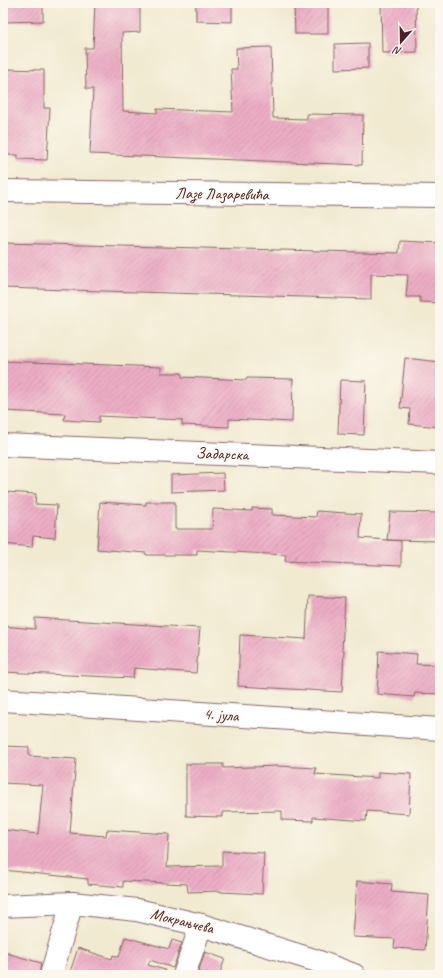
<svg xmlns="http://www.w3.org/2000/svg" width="443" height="978" viewBox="0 0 443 978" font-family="Caveat,sans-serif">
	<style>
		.building { fill: url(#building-hatch) }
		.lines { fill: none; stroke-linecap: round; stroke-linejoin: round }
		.street-casing { stroke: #846665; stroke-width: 24 }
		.street { stroke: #fff; stroke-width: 22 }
		.labels { text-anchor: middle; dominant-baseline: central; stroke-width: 3; stroke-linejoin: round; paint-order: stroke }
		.street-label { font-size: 16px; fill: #4a1f2b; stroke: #fbf7ec }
	</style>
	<defs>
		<pattern id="building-hatch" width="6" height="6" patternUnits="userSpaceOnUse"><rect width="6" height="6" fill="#ecadc5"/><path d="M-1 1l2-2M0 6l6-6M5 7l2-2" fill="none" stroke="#cc94a9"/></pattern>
	</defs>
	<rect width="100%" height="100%" fill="#fbf7ec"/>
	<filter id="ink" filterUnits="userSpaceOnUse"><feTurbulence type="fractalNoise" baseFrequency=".025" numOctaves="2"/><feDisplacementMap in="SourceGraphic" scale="8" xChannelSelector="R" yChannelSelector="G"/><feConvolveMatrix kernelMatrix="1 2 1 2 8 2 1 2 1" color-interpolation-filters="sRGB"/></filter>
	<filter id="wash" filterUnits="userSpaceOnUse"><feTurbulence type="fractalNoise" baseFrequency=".012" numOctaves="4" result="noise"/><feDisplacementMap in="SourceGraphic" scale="16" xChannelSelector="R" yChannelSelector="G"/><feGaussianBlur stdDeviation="0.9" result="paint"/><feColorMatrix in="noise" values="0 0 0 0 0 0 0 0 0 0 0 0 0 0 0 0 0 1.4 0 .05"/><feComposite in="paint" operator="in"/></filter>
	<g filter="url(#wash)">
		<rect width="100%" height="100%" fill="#f1ead1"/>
		<g id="blocks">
			<!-- building -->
			<g class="building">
				<path d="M5 3H43V21L5 22Z"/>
				<path d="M95 3H140V32L122 33 123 111 157 113V109L233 112 231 69H237L236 48 271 47 273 118 307 119V114L363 115 362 165 90 154 93 89H86L85 48H93Z"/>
				<path d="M196 3H232V22L196 21Z"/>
				<path d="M294 3H328V34H295Z"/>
				<path d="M381 3H416L417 52 382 53Z"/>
				<path d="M368 43V68L335 69V44Z"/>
				<path d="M3 69 44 70V108H50L47 160 18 159V155H3Z"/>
				<path d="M400 241 440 243V303L420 302V297H406L408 275 371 274V299L3 288V243L399 253Z"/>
				<path d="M405 358 440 362V427L409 424 410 409 400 408Z"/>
				<path d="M3 361 161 367V373H182V377L246 380 247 378 293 379 292 422 229 419V427L182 425V420L99 416V422L64 420 65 414 3 411Z"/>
				<path d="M340 380 366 381 364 435 338 434Z"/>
				<path d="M223 473 224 490 171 492V475Z"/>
				<path d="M5 492 36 494 35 504 57 505 55 538 33 536 32 547 3 544Z"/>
				<path d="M100 502 146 505V502H175V529H212L213 509 252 511V508L272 509V515L316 517 317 511 361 514 360 538 401 541V566L285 561 286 555 197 550V555H146V553L97 549Z"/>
				<path d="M390 512 440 513V541L387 540Z"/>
				<path d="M308 596 345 598 342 650H344L342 692 238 686 240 635 306 639Z"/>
				<path d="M35 618 200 628 196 673 134 668 133 678 3 672V626L35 629Z"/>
				<path d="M379 651 417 654 416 664 440 665V694L415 693 414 697 377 694Z"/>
				<path d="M3 746 29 747V756L76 759 70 833 106 836 107 830 169 834 167 867 222 866V851L264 853 262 894 221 892V891L188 892 187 884 123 881V887L88 884V879L3 870V830L38 834 43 785 3 783Z"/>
				<path d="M186 764H223V768L277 766 316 768 315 774 378 778V772L411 774 409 814 367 811 366 821 313 817V821L282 820V811L223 812V817L186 816Z"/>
				<path d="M357 881 392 884 391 892 429 895 425 950 394 948 395 939 353 937Z"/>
				<path d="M125 937 169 949 172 940 182 943 173 968 150 960 148 965 165 970 164 975H69L78 948 112 959 113 955 119 957Z"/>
				<path d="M3 952 41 963 39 975H3Z"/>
				<path d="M205 952 225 959 219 975H197Z"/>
			</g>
		</g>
	</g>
	<g filter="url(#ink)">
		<use href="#blocks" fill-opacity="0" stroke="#846665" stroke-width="1"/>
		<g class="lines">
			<defs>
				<g id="street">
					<path d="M3 191 440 196"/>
					<path d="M3 445 440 463"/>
					<path d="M3 700 440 729"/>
					<path d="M3 906 72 903 137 910 201 925 314 960 354 975"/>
					<path d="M51 975 72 903"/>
					<path d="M184 975 201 925"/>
				</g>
			</defs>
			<!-- street casing -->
			<use href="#street" class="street-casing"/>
			<!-- street -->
			<use href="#street" class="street"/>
		</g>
	</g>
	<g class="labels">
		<!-- street labels -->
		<g class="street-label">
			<text transform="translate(222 194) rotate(1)">Лазе Лазаревића</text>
			<text transform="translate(222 454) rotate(2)">Задарска</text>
			<text transform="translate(221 715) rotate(4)">4. јула</text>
			<text transform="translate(182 921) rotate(14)">Мокрањчева</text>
		</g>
	</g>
	<!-- margin -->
	<rect width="443" height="978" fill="none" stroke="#fbf7ec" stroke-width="16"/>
	<!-- north arrow -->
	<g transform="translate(401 42) rotate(200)" stroke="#fbf7ec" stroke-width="3" paint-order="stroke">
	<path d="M0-3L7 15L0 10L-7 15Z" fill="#4a1f2b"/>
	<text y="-6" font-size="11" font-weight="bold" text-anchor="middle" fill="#4a1f2b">N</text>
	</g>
</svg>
